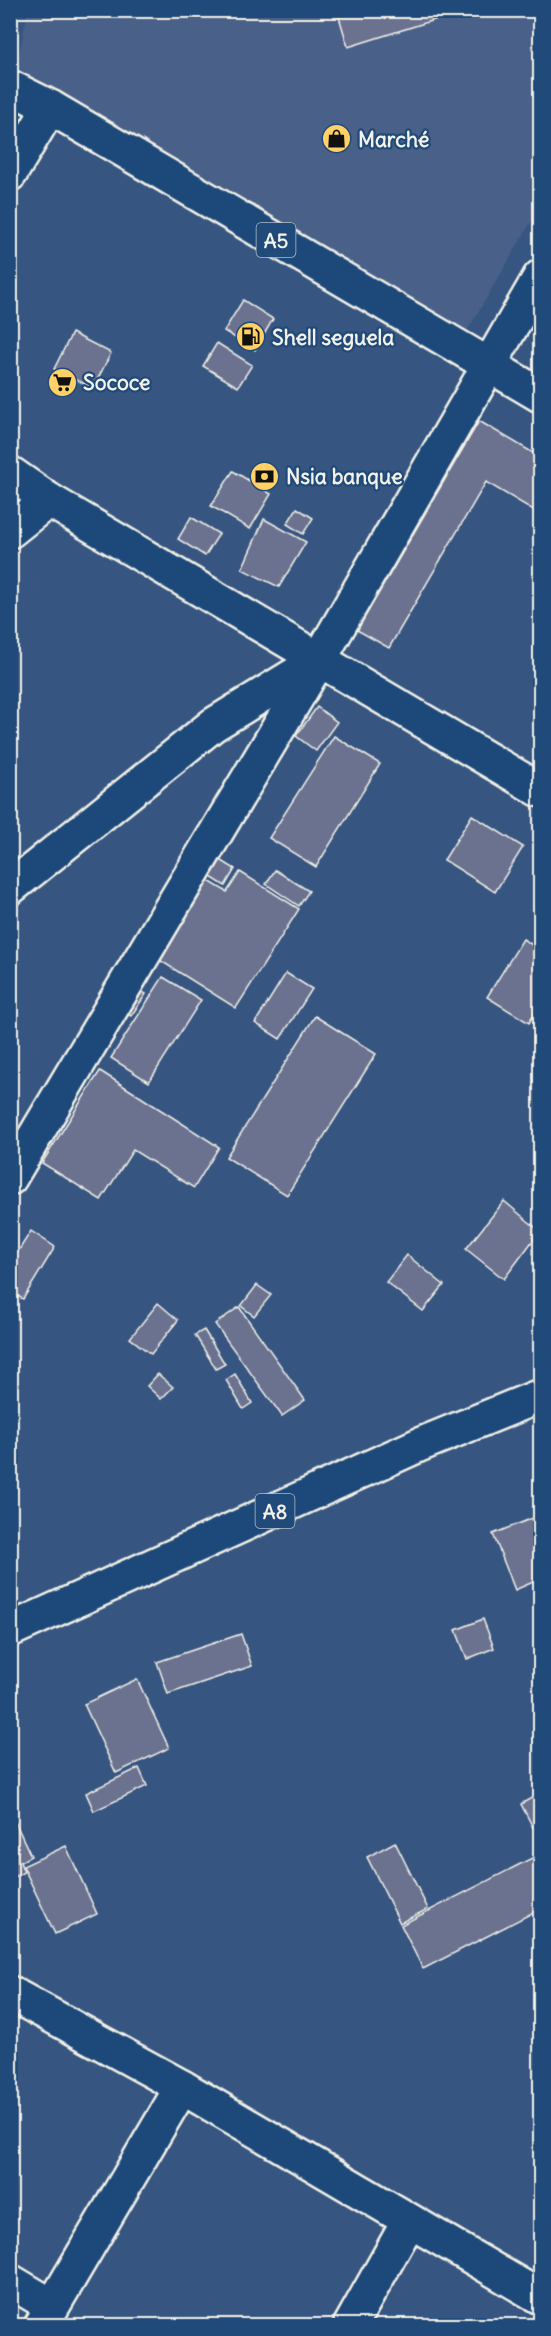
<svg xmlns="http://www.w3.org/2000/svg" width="551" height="2336" viewBox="0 0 551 2336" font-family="Delius,sans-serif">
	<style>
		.built { fill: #496188 }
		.building { fill: #6b7290; stroke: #f4f1e8; stroke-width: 1.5 }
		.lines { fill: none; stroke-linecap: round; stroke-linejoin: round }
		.street-casing { stroke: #f4f1e8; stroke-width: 38 }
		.secondary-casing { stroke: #f4f1e8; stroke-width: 38 }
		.primary-casing { stroke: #f4f1e8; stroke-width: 38 }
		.street { stroke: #1f4a7a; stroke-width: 33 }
		.secondary { stroke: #1f4a7a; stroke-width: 33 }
		.primary { stroke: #1f4a7a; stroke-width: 33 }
		.labels { text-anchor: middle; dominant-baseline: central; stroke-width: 4.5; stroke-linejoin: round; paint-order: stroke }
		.shield { fill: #1f4a7a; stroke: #b4bfc7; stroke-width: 1.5 }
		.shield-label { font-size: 20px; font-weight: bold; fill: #f4f1e8 }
		.poi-label { font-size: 21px; font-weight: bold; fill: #f4f1e8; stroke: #1f4a7a; text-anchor: start }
	</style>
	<rect width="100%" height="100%" fill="#365681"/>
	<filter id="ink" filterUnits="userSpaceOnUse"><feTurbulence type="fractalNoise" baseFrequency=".0167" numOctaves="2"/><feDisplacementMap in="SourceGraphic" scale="12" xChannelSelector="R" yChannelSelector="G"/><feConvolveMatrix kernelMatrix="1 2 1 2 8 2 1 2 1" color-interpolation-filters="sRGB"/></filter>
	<g filter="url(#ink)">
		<!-- built -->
		<path class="built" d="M28 11H540V207L467 331 16 70Z"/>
		<!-- building -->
		<g class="building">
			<path d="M337 10H466L348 47Z"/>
			<path d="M243 300 273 319 255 350 224 331Z"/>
			<path d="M72 333 111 353 93 388 54 369Z"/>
			<path d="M217 343 252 365 238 387 203 366Z"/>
			<path d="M479 421 540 457V514L486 482 389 648 357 630Z"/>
			<path d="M233 471 271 494 250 529 211 506Z"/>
			<path d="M297 508 313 518 303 534 287 524Z"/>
			<path d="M191 517 219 534 205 556 178 539Z"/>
			<path d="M264 519 306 542 279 587 242 569Z"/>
			<path d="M317 707 337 722 316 751 296 736Z"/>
			<path d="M334 736 380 764 316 867 269 838Z"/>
			<path d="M472 815 523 847 495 892 444 860Z"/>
			<path d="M214 856 235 869 225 886 203 872Z"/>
			<path d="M275 870 309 891 299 906 266 884Z"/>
			<path d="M240 872 299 909 236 1008 153 956 202 877 227 892Z"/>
			<path d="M523 939 540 950V1004L529 1023 487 997Z"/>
			<path d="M286 973 312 989 280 1039 255 1023Z"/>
			<path d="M163 977 201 1000 149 1082 111 1058Z"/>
			<path d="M132 986 146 994 131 1016 118 1008Z"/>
			<path d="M315 1016 376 1054 287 1195 226 1157Z"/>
			<path d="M100 1071 219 1147 194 1188 133 1150 101 1200 42 1163Z"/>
			<path d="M504 1201 540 1231 504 1279 466 1249Z"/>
			<path d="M31 1231 55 1247 23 1299 10 1292V1264Z"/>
			<path d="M407 1255 444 1285 423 1311 386 1282Z"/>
			<path d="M257 1285 271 1295 254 1316 241 1306Z"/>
			<path d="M158 1303 178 1320 151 1354 130 1338Z"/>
			<path d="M239 1307 305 1400 282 1416 215 1324Z"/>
			<path d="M204 1330 225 1364 216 1369 195 1335Z"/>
			<path d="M158 1374 173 1387 161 1399 147 1386Z"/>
			<path d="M235 1374 252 1403 243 1409 226 1380Z"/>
			<path d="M540 1515V1579L515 1590 493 1534Z"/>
			<path d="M483 1619 494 1648 467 1659 456 1630Z"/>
			<path d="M241 1634 252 1666 168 1694 157 1662Z"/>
			<path d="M137 1679 169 1748 116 1773 84 1704Z"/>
			<path d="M139 1768 147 1786 94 1811 86 1793Z"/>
			<path d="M540 1793V1841L521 1804Z"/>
			<path d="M10 1811 31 1856 20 1862 24 1872 10 1879Z"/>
			<path d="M395 1842 428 1909 400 1923 367 1857Z"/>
			<path d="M66 1846 97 1914 55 1934 23 1866Z"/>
			<path d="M540 1854V1909L423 1969 401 1925Z"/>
		</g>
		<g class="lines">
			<defs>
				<g id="street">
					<path d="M10 174 50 107"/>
					<path d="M10 473 49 500 540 790"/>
					<path d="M10 531 49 500"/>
					<path d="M10 888 213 725 319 660"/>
					<path d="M10 1993 182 2087 540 2297"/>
					<path d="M10 2281 52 2306"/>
					<path d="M41 2326 182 2087"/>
					<path d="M350 2326 409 2221"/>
				</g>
				<path id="secondary" d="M10 1178 319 660 540 277"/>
				<g id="primary">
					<path d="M10 87 50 107 540 395"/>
					<path d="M10 1630 419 1445 540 1396"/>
				</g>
			</defs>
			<!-- street casing -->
			<use href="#street" class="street-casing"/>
			<!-- secondary casing -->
			<use href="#secondary" class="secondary-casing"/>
			<!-- primary casing -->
			<use href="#primary" class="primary-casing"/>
			<!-- street -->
			<use href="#street" class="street"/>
			<!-- secondary -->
			<use href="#secondary" class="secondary"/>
			<!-- primary -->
			<use href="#primary" class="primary"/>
		</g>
	</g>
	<!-- icons -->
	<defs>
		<symbol id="shop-disc" viewBox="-11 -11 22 22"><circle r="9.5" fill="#ffd166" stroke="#1f4a7a"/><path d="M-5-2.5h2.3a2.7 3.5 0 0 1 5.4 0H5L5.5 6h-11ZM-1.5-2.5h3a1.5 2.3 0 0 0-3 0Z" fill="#111"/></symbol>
		<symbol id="fuel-disc" viewBox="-11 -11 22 22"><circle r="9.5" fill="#ffd166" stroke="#1f4a7a"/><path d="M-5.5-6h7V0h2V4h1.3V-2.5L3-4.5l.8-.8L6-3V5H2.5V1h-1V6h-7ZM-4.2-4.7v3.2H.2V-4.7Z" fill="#111"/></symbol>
		<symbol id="supermarket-disc" viewBox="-11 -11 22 22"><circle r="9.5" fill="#ffd166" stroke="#1f4a7a"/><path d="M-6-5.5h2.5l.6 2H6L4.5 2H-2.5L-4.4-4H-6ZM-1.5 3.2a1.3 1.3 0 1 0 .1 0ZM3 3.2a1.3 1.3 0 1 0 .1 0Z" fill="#111"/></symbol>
		<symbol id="bank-disc" viewBox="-11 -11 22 22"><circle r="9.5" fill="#ffd166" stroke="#1f4a7a"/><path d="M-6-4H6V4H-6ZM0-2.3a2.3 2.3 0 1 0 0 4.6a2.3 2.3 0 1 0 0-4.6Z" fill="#111"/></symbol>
	</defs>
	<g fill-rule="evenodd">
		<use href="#shop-disc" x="320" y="122" width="33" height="33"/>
		<use href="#fuel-disc" x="234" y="320" width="33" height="33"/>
		<use href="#supermarket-disc" x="46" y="366" width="33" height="33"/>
		<use href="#bank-disc" x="248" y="460" width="33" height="33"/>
	</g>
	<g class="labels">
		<!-- shield labels -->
		<g class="shield">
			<rect x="256.5" y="223" width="39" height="34" rx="4.5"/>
			<rect x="255.5" y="1494" width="39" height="34" rx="4.5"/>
		</g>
		<g class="shield-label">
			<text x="276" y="240">A5</text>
			<text x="275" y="1511">A8</text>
		</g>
		<!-- poi labels -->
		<g class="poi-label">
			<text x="358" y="139">Marché</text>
			<text x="272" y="337">Shell seguela</text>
			<text x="83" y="382">Sococe</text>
			<text x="286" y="476">Nsia banque</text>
		</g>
	</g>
	<!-- margin -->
	<rect width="551" height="2336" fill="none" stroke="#1f4a7a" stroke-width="36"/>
	<rect x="18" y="18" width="515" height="2300" fill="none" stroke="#f4f1e8" stroke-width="2" filter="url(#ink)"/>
</svg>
